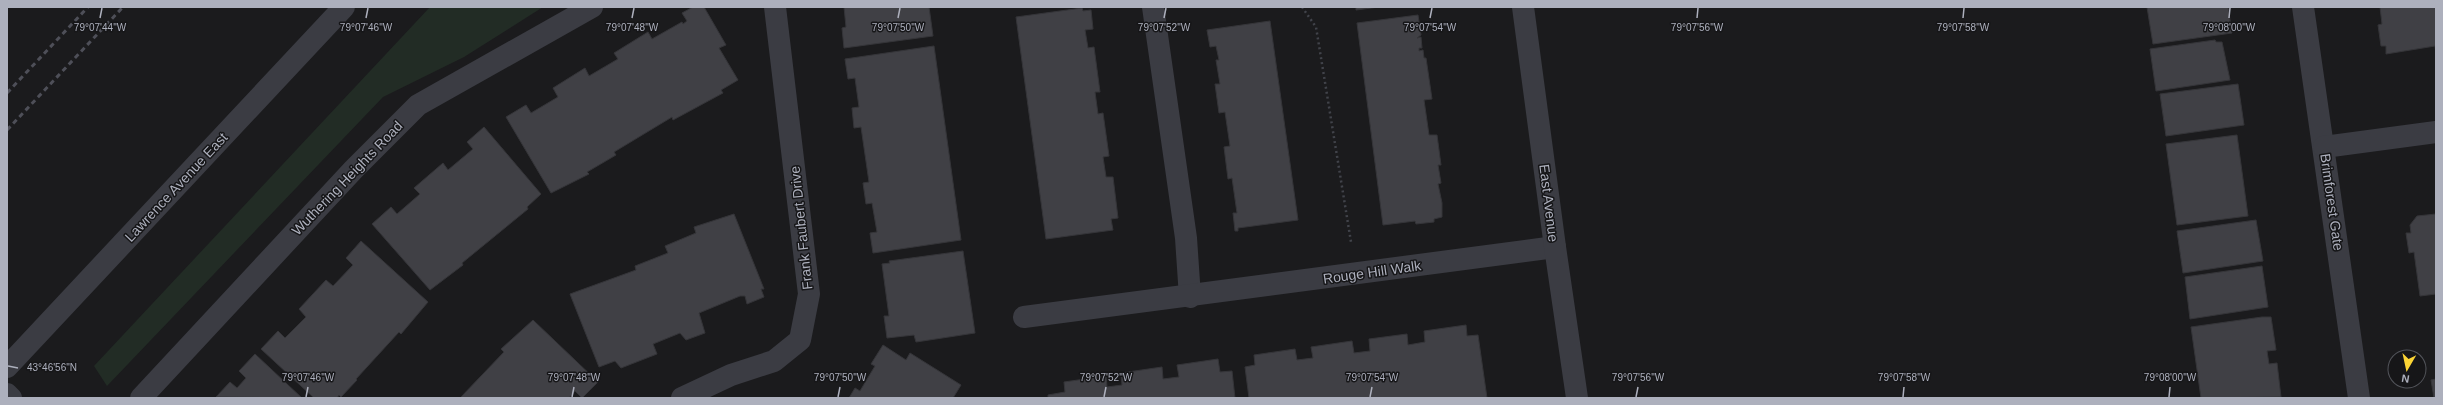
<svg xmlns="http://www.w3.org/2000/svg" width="2443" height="405" viewBox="0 0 2443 405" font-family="Helvetica,sans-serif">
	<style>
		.green { fill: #222c25 }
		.building { fill: #404045; stroke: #353539 }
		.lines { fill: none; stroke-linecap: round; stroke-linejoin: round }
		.path { stroke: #41434a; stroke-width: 2.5; stroke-dasharray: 2 3; stroke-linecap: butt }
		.minor { stroke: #3b3c43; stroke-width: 22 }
		.tertiary { stroke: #3b3c43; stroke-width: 22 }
		.rail { stroke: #4e4f58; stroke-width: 3; stroke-dasharray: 5 4; stroke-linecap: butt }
		.ticks { fill: none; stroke: #adb0bd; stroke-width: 1.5 }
		.labels { text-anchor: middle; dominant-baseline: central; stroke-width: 3; stroke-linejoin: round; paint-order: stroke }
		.street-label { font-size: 14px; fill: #adb0bd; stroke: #161618 }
		.ticks-label { font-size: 10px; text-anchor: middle; fill: #adb0bd; stroke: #161618; stroke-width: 3; stroke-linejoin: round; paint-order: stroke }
	</style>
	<rect width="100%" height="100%" fill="#1b1b1d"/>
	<!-- green -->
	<path class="green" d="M430 7H543L464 57 383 97 107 386 94 366Z"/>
	<!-- building -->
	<g class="building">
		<path d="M693 7H704L726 45 719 48 738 80 721 90 723 93 673 120 672 117 614 152 616 155 587 172 589 174 551 193 506 117 526 105 531 113 558 97 553 88 585 68 589 76 618 59 614 53 648 32 652 39 682 22 683 24 687 21 682 13Z"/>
		<path d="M844 7H929L933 36 844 48 842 28 846 27Z"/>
		<path d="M1356 7H1379L1356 10Z"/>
		<path d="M2147 7H2228L2232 33 2153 44Z"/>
		<path d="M2380 7H2436V54L2435 46 2386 54V46H2381L2378 25 2382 24Z"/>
		<path d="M1082 8 1083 11 1091 10 1093 29 1085 30 1088 48 1094 47 1100 92H1095L1098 114 1103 113 1109 156 1103 157 1106 177H1113L1118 218 1111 219 1113 230 1046 239 1016 17Z"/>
		<path d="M1418 15 1421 35 1417 38 1421 37 1422 48H1419V51L1423 50 1424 58H1426L1432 99 1424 100 1429 135H1437L1441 165H1438L1441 183 1438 184 1442 203V217L1434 219V222L1416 224 1415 221 1383 225 1357 23Z"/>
		<path d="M1270 21 1298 220 1238 228V231H1235L1233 213H1237L1232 178 1228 179 1224 147 1230 146 1225 112 1219 113 1215 84H1220L1216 60H1219L1216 46 1210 47 1207 30Z"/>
		<path d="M2215 40 2216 42H2222L2230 80 2156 91 2150 49Z"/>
		<path d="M934 46 961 240 873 253 870 233 877 232 872 203 866 204 863 183 869 182 861 127 854 128 852 108 859 107 855 78 848 79 845 59Z"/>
		<path d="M2238 84 2244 125 2166 136 2160 94Z"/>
		<path d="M484 127 541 194 527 207 528 209 462 263 463 265 430 290 372 224 391 207 397 214 420 194 414 188 443 163 448 170 473 149 467 142Z"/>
		<path d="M2237 135 2248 216 2177 225 2166 144Z"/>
		<path d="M734 214 764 289H761L764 297 747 304 745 296H740L699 313 705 333 686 340 680 333 653 344 657 354 621 368 615 361 599 367 570 294 636 270 635 266 668 253 665 246 696 233 694 227Z"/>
		<path d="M2436 214V294L2420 296 2414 252 2409 253 2406 233H2411L2410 225 2417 216Z"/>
		<path d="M2256 220 2263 261 2183 273 2177 231Z"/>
		<path d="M361 241 428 302 401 334 399 332 356 379 357 380 341 397 339 395 337 398H314L261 349 278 331 285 338 306 317 299 309 326 280 333 286 353 265 346 258Z"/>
		<path d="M963 251 975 333 916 342 914 335 887 338 884 316H889L882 264 890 263 889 261Z"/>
		<path d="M2262 266 2268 307 2190 319 2185 277Z"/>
		<path d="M2262 317H2271L2276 350 2267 351 2269 364 2277 363 2281 397 2201 398 2191 327Z"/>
		<path d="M533 320 598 382 582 398 575 391 569 398H460L504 352 501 349Z"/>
		<path d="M1466 325 1467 336 1478 335 1487 398H1249L1245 367 1255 365 1254 355 1295 349 1297 360 1313 358 1311 347 1352 341 1354 353 1370 351 1369 339 1407 334 1408 345 1425 342 1424 331Z"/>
		<path d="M883 345 906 360 910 353 961 385 953 398H849L855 388 860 391 875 366 871 364Z"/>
		<path d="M255 354 302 398 216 397 230 382 237 388 246 378 239 371Z"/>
		<path d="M1218 359 1220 372 1232 371 1235 398H1048V395L1065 392 1064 382 1106 376 1107 387 1122 385 1121 373 1162 367 1163 379 1179 377 1177 365Z"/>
		<path d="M2436 379V398H2434L2431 380Z"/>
	</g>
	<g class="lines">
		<!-- path -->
		<path class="path" d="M1302 7 1316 27 1351 242"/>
		<!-- minor -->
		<g class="minor">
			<path d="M1153 7 1186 238 1190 297"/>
			<path d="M2303 7 2359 398"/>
			<path d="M2324 147 2436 132"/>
			<path d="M1024 317 1555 247"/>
			<path d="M7 394 11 398"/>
			<path d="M141 398 354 169 418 105 592 7"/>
			<path d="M682 398 731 375 774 361 800 340 809 294 775 7"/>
		</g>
		<!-- tertiary -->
		<g class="tertiary">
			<path d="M1523 7 1555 247 1577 398"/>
			<path d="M7 367 344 7"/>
		</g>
		<!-- rail -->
		<g class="rail">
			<path d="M7 93 88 7"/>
			<path d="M7 130 123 7"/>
		</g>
	</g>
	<!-- ticks -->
	<path class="ticks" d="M100 18 102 8M366 18 368 8M632 18 634 8M898 18 900 8M1164 18 1166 8M1430 18 1432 8M1697 18 1698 8M1963 18 1964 8M2229 18 2230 8M8 366 18 368M306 397 308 387M572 397 574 387M838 397 840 387M1104 397 1106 387M1370 397 1372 387M1636 397 1638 387M1903 397 1904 387M2169 397 2170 387"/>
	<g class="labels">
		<!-- street labels -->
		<g class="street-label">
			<text transform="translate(347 178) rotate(-46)">Wuthering Heights Road</text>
			<text transform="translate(176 187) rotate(-47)">Lawrence Avenue East</text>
			<text transform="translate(2332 202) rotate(82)">Brimforest Gate</text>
			<text transform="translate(1549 203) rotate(83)">East Avenue</text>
			<text transform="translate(801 228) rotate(-96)">Frank Faubert Drive</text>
			<text transform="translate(1372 272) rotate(-8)">Rouge Hill Walk</text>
		</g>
	</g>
	<g class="ticks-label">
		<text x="100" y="31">79°07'44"W</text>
		<text x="366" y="31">79°07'46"W</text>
		<text x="632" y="31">79°07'48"W</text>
		<text x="898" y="31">79°07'50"W</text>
		<text x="1164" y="31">79°07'52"W</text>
		<text x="1430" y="31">79°07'54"W</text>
		<text x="1697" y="31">79°07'56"W</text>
		<text x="1963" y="31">79°07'58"W</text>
		<text x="2229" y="31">79°08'00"W</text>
		<text x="52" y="371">43°46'56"N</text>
		<text x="308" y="381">79°07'46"W</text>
		<text x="574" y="381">79°07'48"W</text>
		<text x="840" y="381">79°07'50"W</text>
		<text x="1106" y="381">79°07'52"W</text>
		<text x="1372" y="381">79°07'54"W</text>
		<text x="1638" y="381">79°07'56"W</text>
		<text x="1904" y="381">79°07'58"W</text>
		<text x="2170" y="381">79°08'00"W</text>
	</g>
	<!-- border -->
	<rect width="2443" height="405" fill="none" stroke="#adb0bd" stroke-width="16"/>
	<!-- north arrow -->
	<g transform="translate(2407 369) rotate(189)"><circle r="19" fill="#161618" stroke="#52545a"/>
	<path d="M0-3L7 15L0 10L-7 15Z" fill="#fbd435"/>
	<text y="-6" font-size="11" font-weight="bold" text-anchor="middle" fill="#adb0bd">N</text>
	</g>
</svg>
